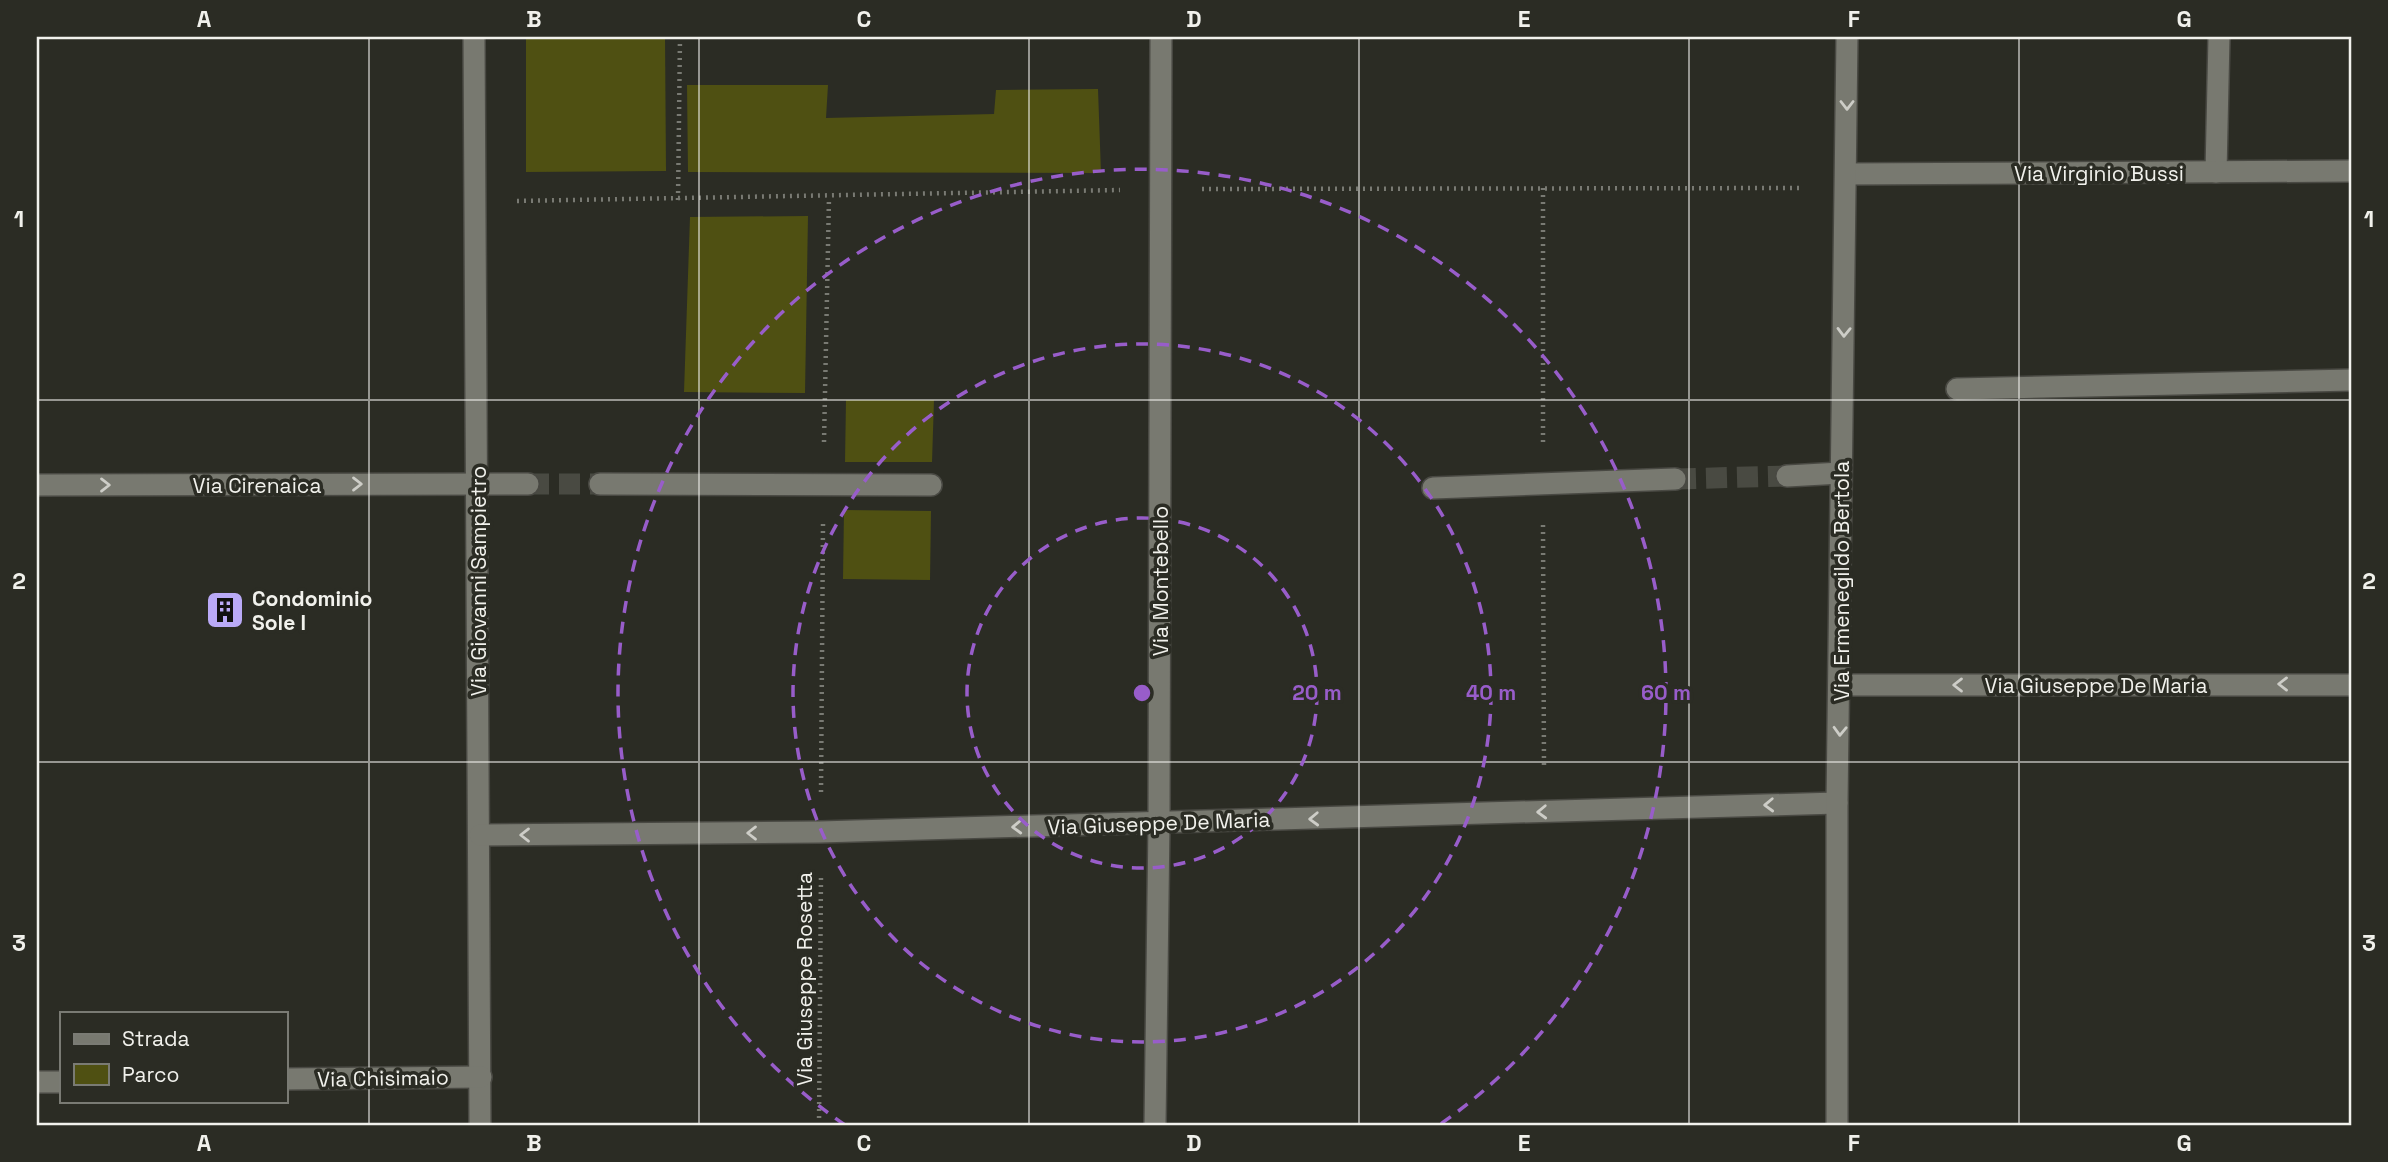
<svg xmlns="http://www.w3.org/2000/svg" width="2388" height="1162" viewBox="0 0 2388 1162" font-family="'Space Grotesk',sans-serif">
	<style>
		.green { fill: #4f5012 }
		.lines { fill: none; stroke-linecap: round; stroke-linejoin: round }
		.minor-tunnel { stroke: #494a42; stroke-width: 21; stroke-dasharray: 21 10; stroke-linecap: butt }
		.minor-casing { stroke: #494943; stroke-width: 24 }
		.path { stroke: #797a73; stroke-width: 4.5; stroke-dasharray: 2 5; stroke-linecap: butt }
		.minor { stroke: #787970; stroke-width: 21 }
		.oneway { stroke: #cdcdc7 }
		.grid { fill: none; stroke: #f1f1ec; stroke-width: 2; stroke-opacity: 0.55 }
		.ring { fill: none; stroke: #985dca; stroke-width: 3.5; stroke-dasharray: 12 9 }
		.labels { text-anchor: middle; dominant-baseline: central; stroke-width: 7; stroke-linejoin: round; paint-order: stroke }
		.street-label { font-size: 21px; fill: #f1f1ec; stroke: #2b2c24 }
		.poi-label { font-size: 21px; font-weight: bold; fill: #f1f1ec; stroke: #2b2c24; text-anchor: start }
		.centre { fill: #985dca; stroke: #2b2c24; stroke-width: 3.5 }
		.ring-label { font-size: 21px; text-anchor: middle; font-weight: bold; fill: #985dca; stroke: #2b2c24; stroke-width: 7; stroke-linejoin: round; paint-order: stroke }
		.neatline { fill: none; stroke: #f1f1ec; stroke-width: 2.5 }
		.grid-label { font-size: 23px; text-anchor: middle; font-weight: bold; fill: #f1f1ec }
	</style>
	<rect width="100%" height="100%" fill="#2b2c24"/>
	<!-- green -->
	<g class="green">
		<path d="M526 37H665L666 171 526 172Z"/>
		<path d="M687 85H828L826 118 994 114 996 90 1098 89 1101 173 688 172Z"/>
		<path d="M808 216 805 393 684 392 690 217Z"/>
		<path d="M846 400H934L932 462H845Z"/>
		<path d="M844 510 931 511 930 580 843 579Z"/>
	</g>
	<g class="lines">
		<!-- minor-tunnel -->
		<g class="minor-tunnel">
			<path d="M1675 479 1787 476"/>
			<path d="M528 484H600"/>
		</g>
		<defs>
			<g id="minor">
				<path d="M474 37 480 1125"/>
				<path d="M2216 172 2219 37"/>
				<path d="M1846 174 2351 171"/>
				<path d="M1957 389 2351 380"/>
				<path d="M1787 476 1841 473"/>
				<path d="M600 484 931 485"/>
				<path d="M37 485 528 484"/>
				<path d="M1433 488 1675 479"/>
				<path d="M1841 685H2351"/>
				<path d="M480 835 820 832 1837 803"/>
				<path d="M285 1079 481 1077"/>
				<path d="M37 1082H61"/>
				<path d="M1155 1125 1159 823 1161 37"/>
				<path d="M1837 1125V803L1847 37"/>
			</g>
		</defs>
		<!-- minor casing -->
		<use href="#minor" class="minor-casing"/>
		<!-- path -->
		<g class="path">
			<path d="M1543 188V443"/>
			<path d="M1202 189 1803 188"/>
			<path d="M678 200 680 37"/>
			<path d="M517 201 1120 190"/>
			<path d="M824 442 829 197"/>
			<path d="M1543 525 1544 769"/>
			<path d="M821 792 823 524"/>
			<path d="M819 1125 821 874"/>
		</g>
		<!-- minor -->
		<use href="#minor" class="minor"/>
	</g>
	<!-- one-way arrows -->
	<defs><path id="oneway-chevron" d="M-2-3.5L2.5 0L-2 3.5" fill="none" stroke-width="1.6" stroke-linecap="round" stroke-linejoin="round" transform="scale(1.75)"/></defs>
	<g class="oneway">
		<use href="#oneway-chevron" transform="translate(1847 105) rotate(90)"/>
		<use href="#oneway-chevron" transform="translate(1844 332) rotate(91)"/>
		<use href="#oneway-chevron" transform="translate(357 484)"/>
		<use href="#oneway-chevron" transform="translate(105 485)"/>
		<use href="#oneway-chevron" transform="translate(2283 684) rotate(180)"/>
		<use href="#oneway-chevron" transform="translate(1958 685) rotate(180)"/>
		<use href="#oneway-chevron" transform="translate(1840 731) rotate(92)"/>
		<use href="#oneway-chevron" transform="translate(1769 805) rotate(178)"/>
		<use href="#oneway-chevron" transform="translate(1542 812) rotate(178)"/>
		<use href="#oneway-chevron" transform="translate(1314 819) rotate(178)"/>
		<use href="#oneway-chevron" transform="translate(1017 827) rotate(178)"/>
		<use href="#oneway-chevron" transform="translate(752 833) rotate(180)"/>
		<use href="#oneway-chevron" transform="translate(525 835) rotate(180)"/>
	</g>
	<!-- grid -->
	<path class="grid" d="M369 37V1125M699 37V1125M1029 37V1125M1359 37V1125M1689 37V1125M2019 37V1125M37 400H2351M37 762H2351"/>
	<!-- distance rings -->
	<g class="ring">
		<circle cx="1142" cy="693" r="175"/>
		<circle cx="1142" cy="693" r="349"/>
		<path d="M845 1125A524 524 0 1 1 1439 1125"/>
	</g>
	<!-- icons -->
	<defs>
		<symbol id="building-square" viewBox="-11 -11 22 22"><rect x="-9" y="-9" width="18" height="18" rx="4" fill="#baaaf7" stroke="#2b2c24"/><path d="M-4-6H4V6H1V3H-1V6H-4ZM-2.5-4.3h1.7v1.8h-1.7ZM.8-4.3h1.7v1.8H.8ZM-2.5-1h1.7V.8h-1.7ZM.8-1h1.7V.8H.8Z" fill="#111"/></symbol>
	</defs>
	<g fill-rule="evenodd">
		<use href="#building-square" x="203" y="588" width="44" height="44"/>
	</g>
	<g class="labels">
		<!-- street labels -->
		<g class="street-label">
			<text x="2099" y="173">Via Virginio Bussi</text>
			<text x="257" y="485">Via Cirenaica</text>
			<text transform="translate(478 581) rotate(-90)">Via Giovanni Sampietro</text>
			<text transform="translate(1160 581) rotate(-90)">Via Montebello</text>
			<text transform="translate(1841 581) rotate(-90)">Via Ermenegildo Bertola</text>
			<text x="2096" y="685">Via Giuseppe De Maria</text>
			<text transform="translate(1159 823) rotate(-2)">Via Giuseppe De Maria</text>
			<text transform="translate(804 979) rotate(-90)">Via Giuseppe Rosetta</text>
			<text transform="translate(383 1078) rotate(-1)">Via Chisimaio</text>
		</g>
		<!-- poi labels -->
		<g class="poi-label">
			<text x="252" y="598">Condominio<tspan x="252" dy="24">Sole I</tspan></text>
		</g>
	</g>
	<circle cx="1142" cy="693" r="10" class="centre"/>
	<g class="ring-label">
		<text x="1317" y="700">20 m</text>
		<text x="1491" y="700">40 m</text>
		<text x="1666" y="700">60 m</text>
	</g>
	<!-- border -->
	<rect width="2388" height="1162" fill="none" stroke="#2b2c24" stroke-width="77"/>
	<!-- legend -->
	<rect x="60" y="1012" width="228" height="91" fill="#2b2c24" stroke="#7a7b74" stroke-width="2"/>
	<rect x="74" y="1034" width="35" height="10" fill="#787970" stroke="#7a7b74" stroke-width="2"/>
	<text x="122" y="1046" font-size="21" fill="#f1f1ec">Strada</text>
	<rect x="74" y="1064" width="35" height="21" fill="#4f5012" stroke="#7a7b74" stroke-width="2"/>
	<text x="122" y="1082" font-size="21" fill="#f1f1ec">Parco</text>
	<rect x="38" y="38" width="2312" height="1086" class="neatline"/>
	<g class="grid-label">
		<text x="204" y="27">A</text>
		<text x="534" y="27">B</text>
		<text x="864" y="27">C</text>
		<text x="1194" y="27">D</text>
		<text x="1524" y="27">E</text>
		<text x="1854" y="27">F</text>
		<text x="2184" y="27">G</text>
		<text x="19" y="227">1</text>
		<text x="2369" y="227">1</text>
		<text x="19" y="589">2</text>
		<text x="2369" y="589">2</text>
		<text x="19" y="951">3</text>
		<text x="2369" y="951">3</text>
		<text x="204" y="1151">A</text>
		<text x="534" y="1151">B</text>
		<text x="864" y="1151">C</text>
		<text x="1194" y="1151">D</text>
		<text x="1524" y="1151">E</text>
		<text x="1854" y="1151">F</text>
		<text x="2184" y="1151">G</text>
	</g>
</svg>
